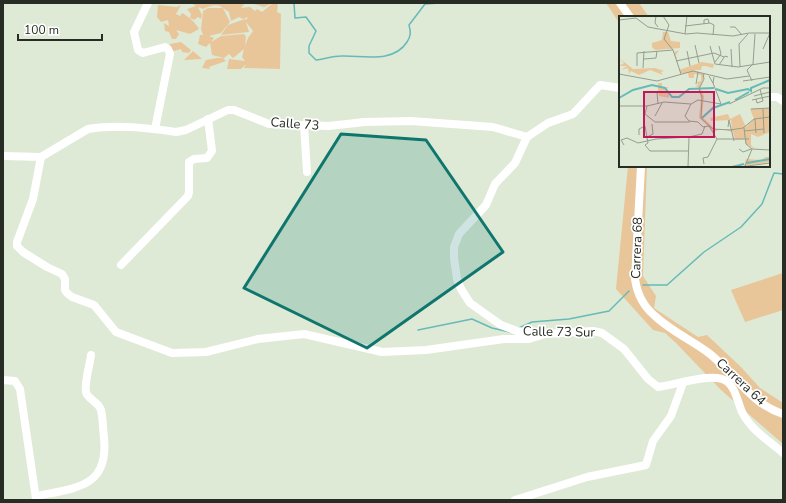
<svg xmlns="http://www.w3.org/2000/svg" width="786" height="503" viewBox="0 0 786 503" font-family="'Nunito Sans',sans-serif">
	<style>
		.green { fill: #e8c69a; fill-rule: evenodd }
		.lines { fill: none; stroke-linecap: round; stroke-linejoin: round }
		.stream { stroke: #66bab8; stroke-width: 1.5 }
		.minor { stroke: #fff; stroke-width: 8 }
		.marked { fill: #0f766e; fill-opacity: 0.2; stroke: #0f766e; stroke-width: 3; stroke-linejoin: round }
		.labels { text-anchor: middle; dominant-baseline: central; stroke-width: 3.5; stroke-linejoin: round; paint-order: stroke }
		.street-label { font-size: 13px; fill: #272c24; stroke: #fff }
		.inset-river { fill: none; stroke: #66bab8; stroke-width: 2 }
		.inset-road { fill: none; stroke: #959e8f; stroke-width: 1 }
		.view { fill: #c2185b; fill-opacity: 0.15; stroke: #c2185b; stroke-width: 2 }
		.inset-edge { fill: none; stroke: #272c24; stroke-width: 2 }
	</style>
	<rect width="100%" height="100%" fill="#deead6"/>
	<!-- green -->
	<g class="green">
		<path d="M191 3H245L241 8 250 7 255 11 257 9 262 12 273 3 264 7 251 3H278L277 12 281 14 280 69 244 68 246 64 241 69H227L229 59 245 61 242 57 244 49 233 58 229 54 224 58 212 55 210 43 206 47 198 44 200 35H203L201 29 203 11 208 8H223C217 3 210 6 203 9L198 7 202 15 201 19 198 17 194 20 190 18 191 14 187 9 196 6ZM223 8 229 12 231 21 239 17 243 19 248 17 246 20 245 19 228 25 221 35 249 32 246 22 253 31 248 38 245 46 246 37 244 34 221 36 211 42 214 38 209 36 221 33 230 22Z"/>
		<path d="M606 3H639L649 17H620V24Z"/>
		<path d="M158 5 177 7 181 5 176 14 180 16 182 13C188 16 196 23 199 29L190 34 176 30 179 34 176 39H172L169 32 165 31 164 23 169 26 168 20 161 22 157 17Z"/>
		<path d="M181 42 191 50 189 53 182 52 181 49 174 51 169 47 170 44Z"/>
		<path d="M193 51 202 59 184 60Z"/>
		<path d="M217 58H223L226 61 209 67 210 69 202 68 206 60Z"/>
		<path d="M628 166H647L643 276 656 296 654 308 698 337 707 335 742 368 760 388 783 403V444L721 390 676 343 665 333 653 330 616 289Z"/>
		<path d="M783 273V310L745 322 731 290Z"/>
	</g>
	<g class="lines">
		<!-- stream -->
		<g class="stream">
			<path d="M294 3 295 18 306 17 316 31 309 46V53L316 60C324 59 333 56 341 56 362 55 393 64 407 42 411 36 411 32 409 25L425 4 439 3"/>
			<path d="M643 285H667L704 252 741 227 762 204 774 173 783 174"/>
			<path d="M519 328 532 322 569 319 609 311 629 291"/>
			<path d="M418 330 472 319 492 328 510 332"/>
		</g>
		<!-- minor -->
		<g class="minor">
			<path d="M148 3 134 32 138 50 143 53 165 47 168 49 170 54 155 129"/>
			<path d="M620 3 630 17"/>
			<path d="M769 97H777L783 101"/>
			<path d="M304 125 307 172"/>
			<path d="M527 137 515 163 495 184 486 205 459 234 454 247V258L457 279 461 289 470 303 501 325 517 331 545 334 593 331 602 333 624 349 648 379 658 387C675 385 706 374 722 379 735 383 737 401 742 412 751 430 768 440 783 453"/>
			<path d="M527 137 548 123 573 114 600 85 620 88"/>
			<path d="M3 156 41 157 88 129C117 124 148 128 176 132L186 130 228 110H234L269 124 329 126 364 122 411 121 493 127 527 137"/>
			<path d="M41 157 33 199 17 242V246L23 252 47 267 62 274 65 279V290L67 293 72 297 94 305 116 332 172 353 206 352 258 339 304 334 382 352 426 350 504 339H529L545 334"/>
			<path d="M641 166 635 279C637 293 644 307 655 316 671 331 693 341 710 354 735 374 751 404 783 414"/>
			<path d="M121 265 188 196 189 192V162L194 159 207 158 212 151 208 119"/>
			<path d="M3 380 15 381 20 389 36 499"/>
			<path d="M36 496C75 488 109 488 104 438 103 429 103 419 101 410 99 402 88 400 86 392 84 384 90 364 91 355"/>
			<path d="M515 500 587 477 646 465 653 441 671 416 683 383"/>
		</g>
	</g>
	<!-- marked area -->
	<path class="marked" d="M341 134 426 140 503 252 367 348 244 288Z"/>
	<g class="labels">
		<!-- street labels -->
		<g class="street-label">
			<text transform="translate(295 124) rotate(4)">Calle 73</text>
			<text transform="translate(637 248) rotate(-88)">Carrera 68</text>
			<text transform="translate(559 332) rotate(1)">Calle 73 Sur</text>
			<text transform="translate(741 382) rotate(43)">Carrera 64</text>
		</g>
	</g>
	<!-- overview -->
	<g transform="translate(619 16)">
		<rect width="151" height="151" fill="#deead6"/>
		<path d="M44 16H49L52 25 61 26V32L36 34 33 31V27L43 24ZM60 34 57 39 60 54 83 46 95 48 94 52 86 50H83L82 54H74L86 58 81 71 85 80 83 101 96 113H113L112 104 92 105 91 102 109 98 111 103 121 98 127 111 135 103 131 93 151 92V116L139 121 132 118V129L136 133 127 128 126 123 116 124 114 116 102 113 95 116 80 102 82 82 79 71 76 70 79 69 78 66 82 65V59L75 58V62H70L69 57H61L55 36ZM0 42 14 53 36 52 45 55 42 56 44 59 31 54 20 59 12 55 10 58 9 52 2 54 8 50H0L5 47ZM39 67H43V72L50 71 46 74 50 75V82L40 80 39 76 42 75H39ZM146 141H151V146L125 150 127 143 143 144Z" fill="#e8c69a"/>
		<path class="inset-river" d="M97 73 109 77 129 73 132 75V72L151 64M0 82 14 74 33 69 46 72 53 81H60L70 73 95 72M116 84 130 76M83 102 94 92 111 86M128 147 151 143M113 151 125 148"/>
		<path class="inset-road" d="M37 0 36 7 39 11M44 0 50 9 45 23 54 34 62 58M0 4 17 2 29 11 67 18 78 17 114 20 130 17M85 8V4L89 3 90 7M66 10 91 7 95 9 94 19M111 11H116L123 19M130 17H151M66 18 68 0M76 29 80 47M91 30 96 48 119 51 151 46M112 33 113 51M144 33 151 17M68 35 71 50M25 43 37 42 38 35M57 45 95 37 105 41M96 46 102 38 100 30M100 49 106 40 109 41M18 50V37L54 34M121 51 120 28 129 18M24 52 25 35M0 58 38 65 74 55 108 63 130 60M84 58 85 63 80 73 83 81 82 102 94 113 111 114 124 112 135 103 151 101M90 60 94 67 95 61M124 65 151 61M133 65 128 54 134 48 136 18M94 67 102 88 79 84 72 88 66 100 70 105 79 106 84 111 90 110 98 123M77 68 79 56M38 76 39 88M135 80 151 76M137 83 138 87 144 85 141 73M133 84 151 80M110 88 144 72H151M0 90H28L45 86 72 88M28 90 26 98 36 106H71M132 93 151 92M144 93 145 117M36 100 43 87M136 103 137 117M109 111 110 104 115 125M125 112 127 128 133 133M125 115 145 113M20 119V113L26 110 29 127 26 129 31 135H69M28 121 34 118 33 108M98 123H130M5 129 2 124 8 122 19 127 37 123 70 121 83 118 86 110M120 133 124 136 132 133M133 133 151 134M85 148 84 142 89 141 98 123M126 150 133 133M69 151 70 121M121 151 151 147"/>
		<path class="view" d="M25 76H95V121H25Z"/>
		<rect width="151" height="151" class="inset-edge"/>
	</g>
	<!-- border -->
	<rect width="786" height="503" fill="none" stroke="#272c24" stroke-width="8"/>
	<!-- scale -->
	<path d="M18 34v6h84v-6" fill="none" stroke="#272c24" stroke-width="2"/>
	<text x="24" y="34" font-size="12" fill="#272c24" stroke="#ffffff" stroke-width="3" paint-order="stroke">100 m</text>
</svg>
